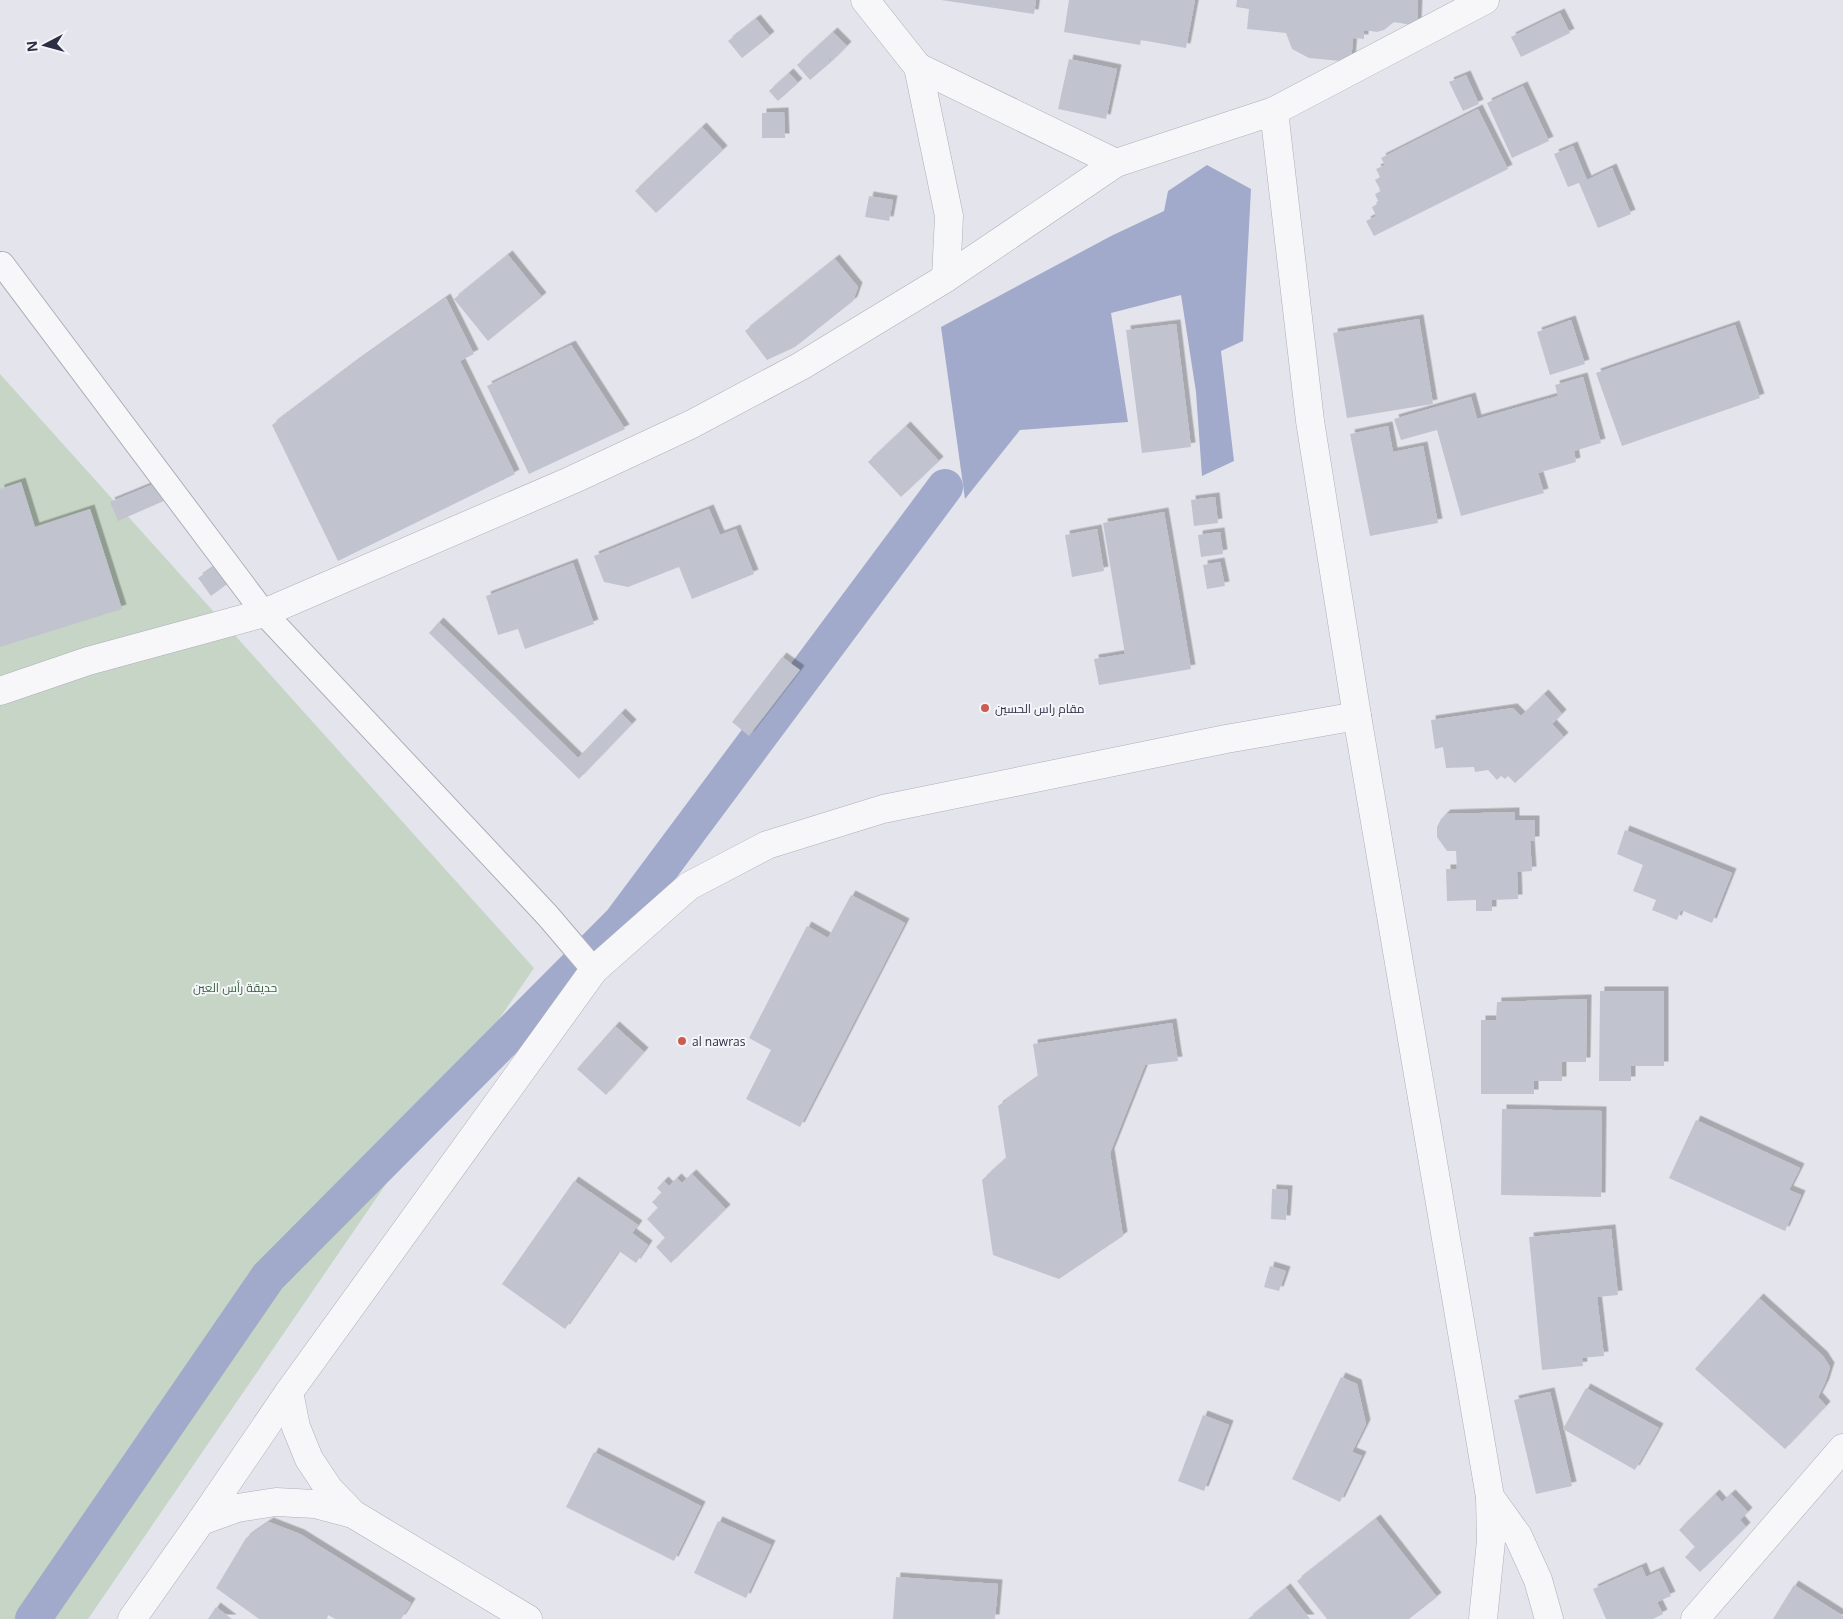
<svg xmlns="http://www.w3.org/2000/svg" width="1843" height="1619" viewBox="0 0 1843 1619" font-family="'Open Sans',Cairo,sans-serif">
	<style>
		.green { fill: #c6d5c6 }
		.water { fill: #a1aaca }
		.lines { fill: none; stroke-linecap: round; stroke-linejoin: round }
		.canal { stroke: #a1aaca; stroke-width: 36 }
		.building { fill: #c1c3ce; filter: url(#shadow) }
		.pedestrian-casing { stroke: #adaeba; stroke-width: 26 }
		.minor-casing { stroke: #adaeba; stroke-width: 29 }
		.tertiary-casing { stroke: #adaeba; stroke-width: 29 }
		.pedestrian { stroke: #f7f7fa; stroke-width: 24 }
		.minor { stroke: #f7f7fa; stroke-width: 28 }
		.tertiary { stroke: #f7f7fa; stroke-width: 28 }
		.poi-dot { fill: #cb5c4e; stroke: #f4f5f9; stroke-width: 2 }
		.labels { text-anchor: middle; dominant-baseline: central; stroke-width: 4; stroke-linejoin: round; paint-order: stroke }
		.poi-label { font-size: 12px; fill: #2c2e44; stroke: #f4f5f9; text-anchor: start }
		.park-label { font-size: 12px; fill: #3a5f3c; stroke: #f4f5f9 }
	</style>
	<defs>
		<filter id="shadow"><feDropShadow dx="4.5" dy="-4.5" stdDeviation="0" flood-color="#0004"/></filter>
	</defs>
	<rect width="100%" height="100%" fill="#e4e5ec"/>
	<!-- green -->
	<path class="green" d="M0 374 534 968 88 1619H0Z"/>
	<!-- water -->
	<path class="water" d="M1207 165 1251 189 1243 341 1221 351 1234 461 1202 476 1196 392 1181 295 1111 313 1128 422 1020 430 965 499 941 327 1111 236 1164 211 1168 191Z"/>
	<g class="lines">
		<!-- canal -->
		<path class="canal" d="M33 1619 268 1277 621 922 945 487"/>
	</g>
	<!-- building -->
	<g class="building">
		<path d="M941 0H1036L1034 14Z"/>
		<path d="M1069 0H1195L1186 48 1141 40 1140 45 1064 32Z"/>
		<path d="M1237 0H1418L1417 26 1394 22 1384 30 1377 32 1364 30V39L1353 38 1351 62 1309 58 1292 49 1286 33 1247 29 1249 9 1236 7Z"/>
		<path d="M1560 13 1570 33 1521 57 1511 37Z"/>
		<path d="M756 19 770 36 742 58 728 41Z"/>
		<path d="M833 32 847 46 832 61 821 50 831 62 810 80 797 65Z"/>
		<path d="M1069 59 1117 69 1106 119 1058 109Z"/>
		<path d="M789 73 798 83 778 101 769 91Z"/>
		<path d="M1466 75 1479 104 1463 111 1449 82Z"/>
		<path d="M1523 86 1549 141 1512 158 1487 103Z"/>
		<path d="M1478 109 1508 169 1374 236 1366 221 1376 216 1372 207 1379 203 1375 194 1381 191 1375 180 1380 177 1376 169 1385 165 1381 158Z"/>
		<path d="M784 112 785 138H762V113Z"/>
		<path d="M702 127 723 150 656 213 635 191Z"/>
		<path d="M1573 146 1587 180 1612 168 1631 214 1598 228 1579 183 1568 187 1554 154Z"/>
		<path d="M869 196 893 200 889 221 865 217Z"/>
		<path d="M508 255 542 297 488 341 454 299Z"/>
		<path d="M835 259 858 287 853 301 795 347 767 360 745 331Z"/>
		<path d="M446 298 474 354 460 361 515 474 338 561 272 425 353 364Z"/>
		<path d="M1419 319 1433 404 1347 418 1333 333Z"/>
		<path d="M1571 320 1585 364 1550 375 1537 332Z"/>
		<path d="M1176 324 1191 447 1142 453 1126 330Z"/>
		<path d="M1735 325 1760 398 1622 446 1596 373Z"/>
		<path d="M571 345 625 429 529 474 487 386Z"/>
		<path d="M1583 377 1601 443 1574 451 1576 462 1538 473 1544 493 1461 516 1437 430 1401 440 1394 419 1471 397 1477 419 1558 396 1555 385Z"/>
		<path d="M906 426 939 461 901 497 868 462Z"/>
		<path d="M1388 426 1393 452 1423 446 1438 523 1370 536 1350 434Z"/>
		<path d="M21 482 35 527 90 509 122 609 0 647V489Z"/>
		<path d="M159 482 166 500 118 521 110 502Z"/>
		<path d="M1215 497 1218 523 1194 526 1191 500Z"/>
		<path d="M709 509 720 535 736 529 754 574 692 599 679 567 628 587 604 582 594 556Z"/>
		<path d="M1164 512 1191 669 1099 685 1094 659 1125 654 1103 523Z"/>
		<path d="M1097 529 1104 571 1072 577 1065 535Z"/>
		<path d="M1220 532 1223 554 1201 557 1198 535Z"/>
		<path d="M1220 562 1225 586 1207 589 1203 565Z"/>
		<path d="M573 563 594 624 525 649 518 629 498 635 486 596Z"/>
		<path d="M218 564 230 582 211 596 198 578Z"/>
		<path d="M439 622 578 758 621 713 632 724 579 779 429 633Z"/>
		<path d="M782 657 800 670 749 736 732 722Z"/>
		<path d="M1544 694 1562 714 1552 724 1564 737 1515 783 1508 776 1505 779 1501 776 1497 780 1488 770 1475 772 1474 767 1446 768 1443 747 1435 749 1431 720 1513 708 1521 716Z"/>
		<path d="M1515 812V820H1535V841H1530L1532 871 1517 872 1518 899 1492 900V911H1476V900L1447 901 1446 869H1457L1456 851H1447L1437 837V827L1441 819 1446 814Z"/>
		<path d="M1625 830 1732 873 1712 923 1681 910 1677 920 1652 910 1656 900 1633 891 1643 865 1617 854Z"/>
		<path d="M851 895 905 923 800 1127 746 1099 771 1050 749 1038 807 926 828 938Z"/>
		<path d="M1600 991H1664V1066H1631V1081H1599Z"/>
		<path d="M1587 999 1586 1062H1562V1081H1534V1094H1481V1020H1496L1497 1002Z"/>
		<path d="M1172 1023 1178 1061 1145 1065 1110 1153 1123 1236 1059 1279 993 1255 982 1180 1006 1158 998 1106 1038 1077 1033 1044Z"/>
		<path d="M615 1026 644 1052 606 1095 577 1069Z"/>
		<path d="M1502 1109 1602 1111 1601 1197 1501 1195Z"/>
		<path d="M1696 1120 1800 1168 1789 1190 1801 1195 1785 1231 1669 1178Z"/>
		<path d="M692 1174 726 1209 671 1263 656 1247 665 1238 647 1219 658 1208 652 1202 662 1193 657 1188 664 1181 669 1186 677 1178 682 1183Z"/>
		<path d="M574 1181 638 1225 632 1233 648 1245 636 1263 619 1251 565 1329 502 1284Z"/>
		<path d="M1272 1189 1288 1190 1286 1220 1271 1219Z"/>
		<path d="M1611 1229 1618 1295 1597 1297 1604 1356 1582 1358 1583 1366 1542 1370 1529 1237Z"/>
		<path d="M1270 1266 1286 1271 1279 1291 1264 1287Z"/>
		<path d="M1759 1298 1823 1356 1830 1367 1825 1383 1818 1397 1826 1406 1785 1449 1695 1369Z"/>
		<path d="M1341 1377 1357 1384 1366 1424 1352 1452 1362 1456 1340 1502 1292 1479Z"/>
		<path d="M1586 1388 1659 1428 1635 1470 1563 1429Z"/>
		<path d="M1550 1392 1572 1486 1536 1494 1514 1400Z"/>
		<path d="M1203 1415 1229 1425 1204 1491 1178 1481Z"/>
		<path d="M594 1452 701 1506 674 1561 566 1507Z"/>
		<path d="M1715 1494 1722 1502 1731 1494 1748 1512 1740 1520 1746 1527 1700 1572 1685 1557 1695 1547 1679 1530Z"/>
		<path d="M1376 1519 1437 1597 1409 1619H1327L1297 1581Z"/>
		<path d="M718 1521 771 1545 746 1598 694 1573Z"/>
		<path d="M269 1522 300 1534 411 1603 401 1619H335L328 1615 327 1619H259L216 1588 246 1538Z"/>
		<path d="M1642 1567 1646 1577 1659 1571 1671 1596 1657 1602 1663 1614 1653 1619H1606L1593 1589Z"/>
		<path d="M896 1577 998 1584 995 1619H893Z"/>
		<path d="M1794 1585 1843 1616V1619H1773Z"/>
		<path d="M1286 1588 1310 1619H1248Z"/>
		<path d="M216 1607 232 1619H208Z"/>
	</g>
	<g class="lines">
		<defs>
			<path id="pedestrian" d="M2 264 264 613 548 916 594 970"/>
			<g id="minor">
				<path d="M865 0 918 67 949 216 946 278"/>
				<path d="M918 67 1116 163"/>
				<path d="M1274 111 1485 0"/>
				<path d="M1695 1619 1843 1448"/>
			</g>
			<g id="tertiary">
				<path d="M0 691 88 661 264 613 572 480 692 424 801 366 946 278 1116 163 1274 111 1310 421 1357 716 1490 1497 1491 1541 1483 1619"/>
				<path d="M289 1392 296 1427 309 1459 329 1489 353 1514 528 1619"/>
				<path d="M1490 1497 1518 1536 1538 1580 1549 1619"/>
				<path d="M201 1521 237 1508 276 1502 315 1504 353 1514"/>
				<path d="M132 1619 201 1521 289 1392 594 970 689 886 767 845 883 809 1226 739 1357 716"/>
			</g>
		</defs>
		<!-- pedestrian casing -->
		<use href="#pedestrian" class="pedestrian-casing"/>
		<!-- minor casing -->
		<use href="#minor" class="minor-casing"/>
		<!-- tertiary casing -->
		<use href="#tertiary" class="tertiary-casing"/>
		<!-- pedestrian -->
		<use href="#pedestrian" class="pedestrian"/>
		<!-- minor -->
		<use href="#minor" class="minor"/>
		<!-- tertiary -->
		<use href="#tertiary" class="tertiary"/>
	</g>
	<!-- markers -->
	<g class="poi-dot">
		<circle cx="985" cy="708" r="5"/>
		<circle cx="682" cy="1041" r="5"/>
	</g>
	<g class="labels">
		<!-- poi labels -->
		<g class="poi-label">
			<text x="995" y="708">مقام راس الحسين</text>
			<text x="692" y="1041">al nawras</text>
		</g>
		<!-- park labels -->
		<g class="park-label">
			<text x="235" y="987">حديقة رأس العين</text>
		</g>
	</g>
	<!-- north arrow -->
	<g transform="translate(45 45) rotate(264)" stroke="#f4f5f9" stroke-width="4" paint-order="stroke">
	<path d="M0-4L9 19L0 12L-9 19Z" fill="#2c2e44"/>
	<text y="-8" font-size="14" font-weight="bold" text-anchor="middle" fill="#2c2e44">N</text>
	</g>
</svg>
